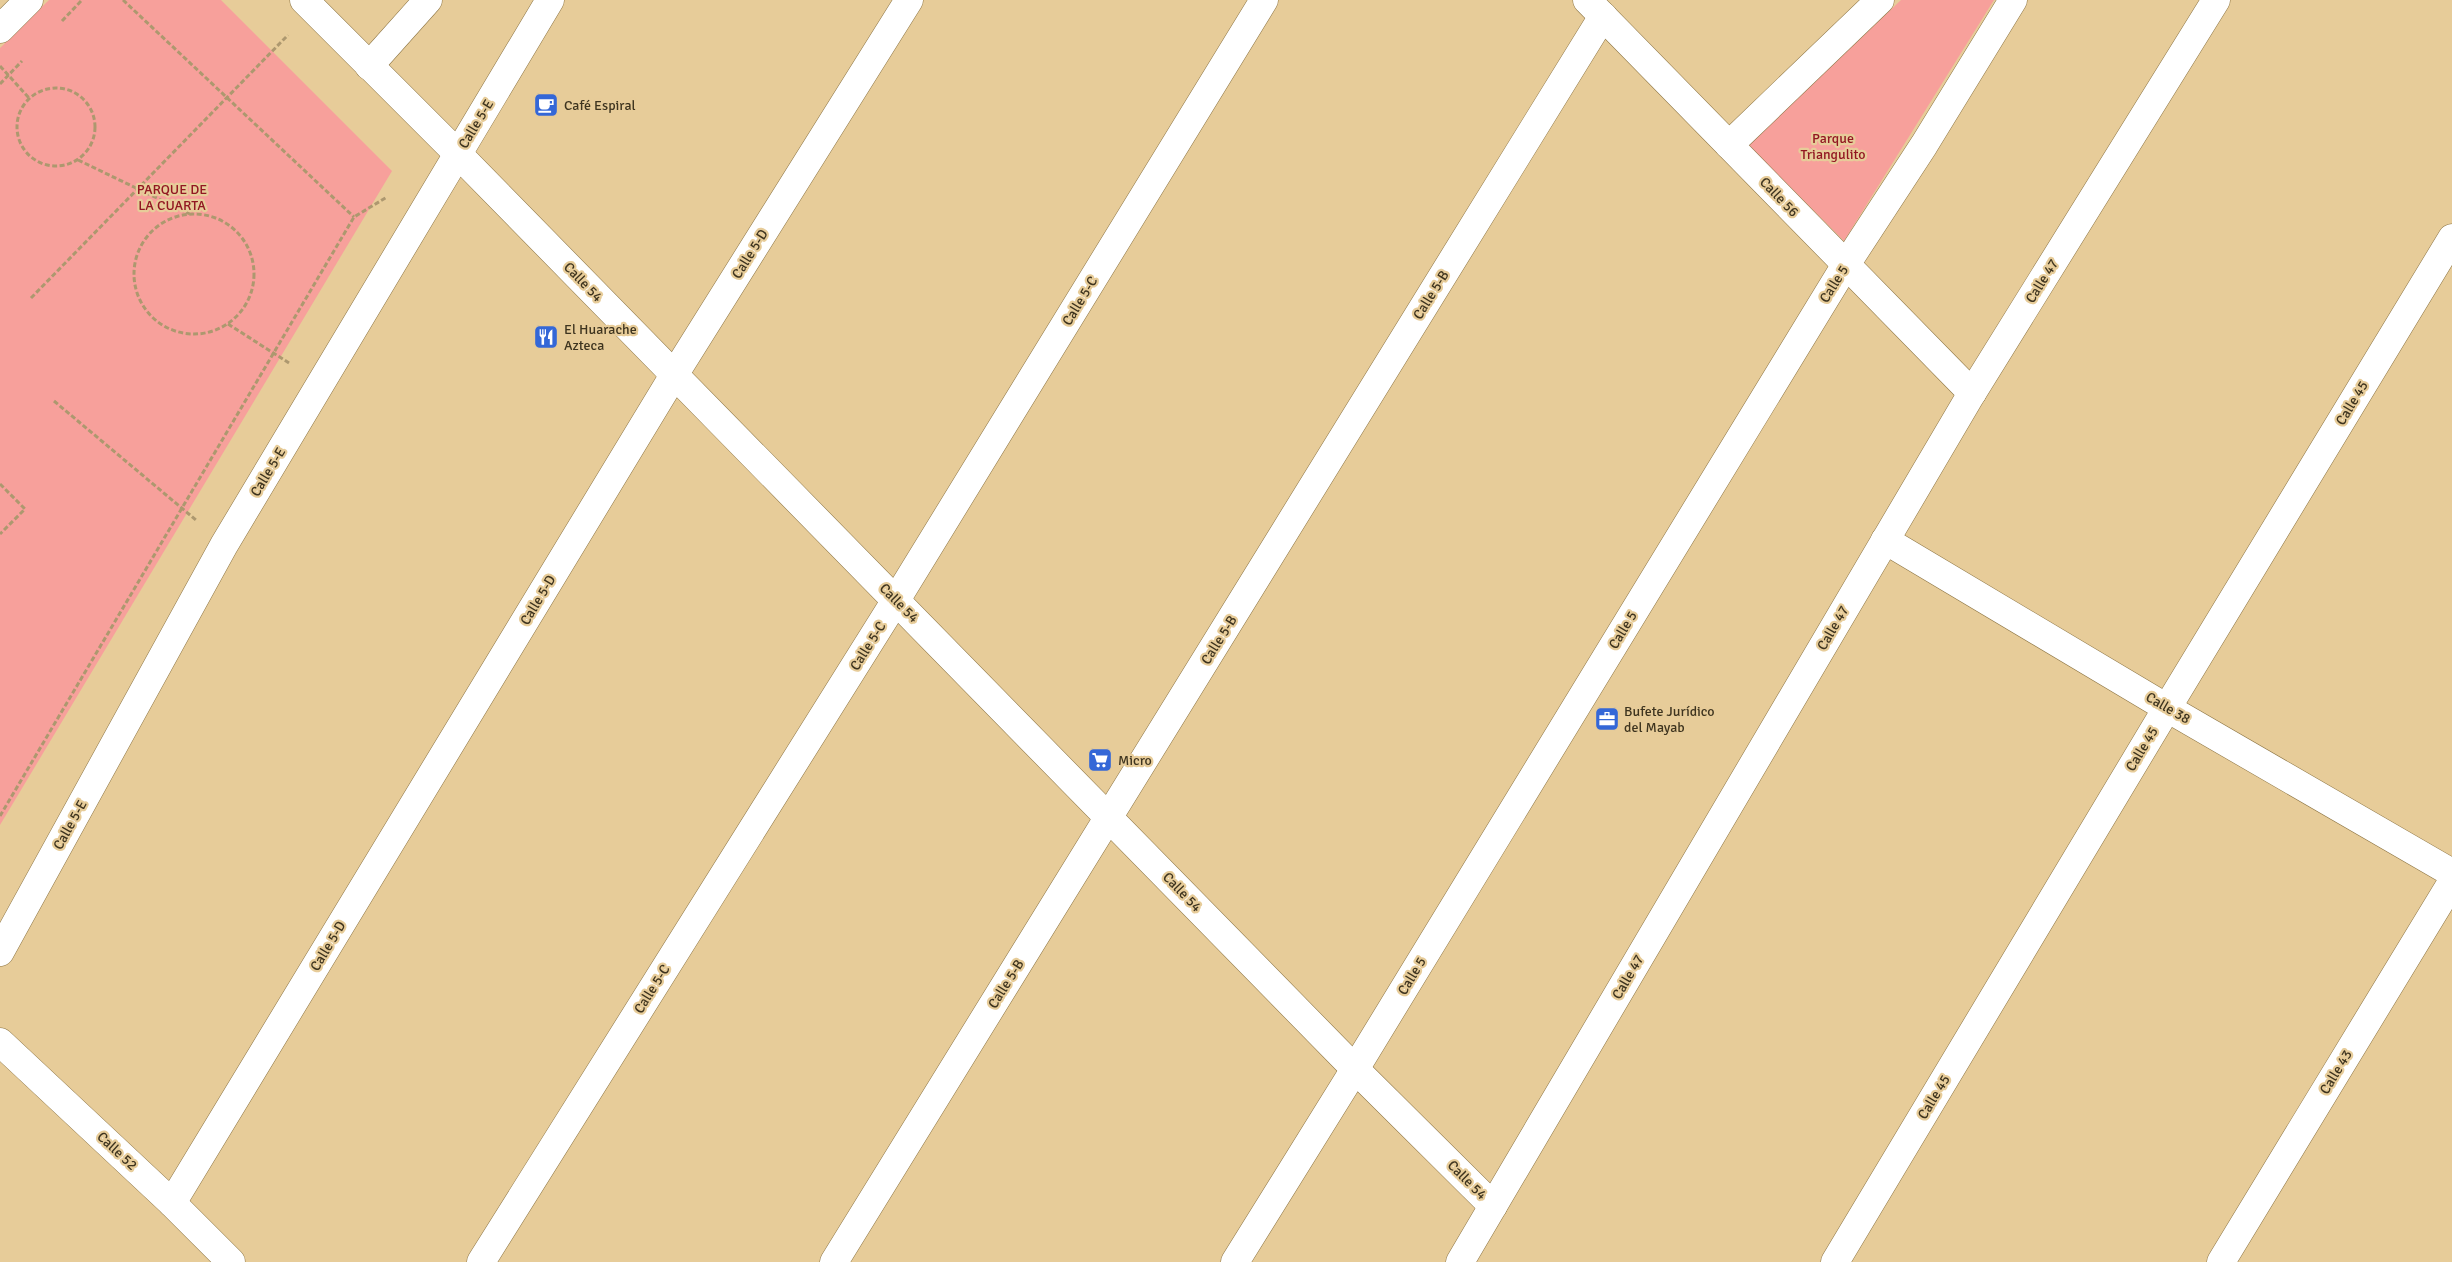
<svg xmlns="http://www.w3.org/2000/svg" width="2452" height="1262" viewBox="0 0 2452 1262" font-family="Signika,sans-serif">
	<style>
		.green { fill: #f7a09b }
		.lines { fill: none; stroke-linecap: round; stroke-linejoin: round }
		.minor-casing { stroke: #8d7544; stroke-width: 29 }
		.path { stroke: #ad986f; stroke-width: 3; stroke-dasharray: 5 2.5; stroke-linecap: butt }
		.minor { stroke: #fff; stroke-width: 28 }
		.labels { text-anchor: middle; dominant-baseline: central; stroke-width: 4.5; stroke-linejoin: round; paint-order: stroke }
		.poi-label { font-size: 14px; fill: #3e341f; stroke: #e7cc99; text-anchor: start }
		.street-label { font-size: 14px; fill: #3e341f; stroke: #e7cc99 }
		.park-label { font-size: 14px; fill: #921722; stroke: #e7cc99 }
	</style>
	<rect width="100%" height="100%" fill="#e7cc99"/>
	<!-- green -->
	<g class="green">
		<path d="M49 0H221L392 171 0 825V48Z"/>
		<path d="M1901 0H1994L1844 241 1748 145Z"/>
	</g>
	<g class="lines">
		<defs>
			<g id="minor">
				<path d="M304 0 458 154 1355 1069 1493 1206"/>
				<path d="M1587 0 1972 393"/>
				<path d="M0 29 29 0"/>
				<path d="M369 66 428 0"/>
				<path d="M1729 145 1880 0"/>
				<path d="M1885 540 2167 708 2452 873"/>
				<path d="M0 952 224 545 550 0"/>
				<path d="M0 1042 172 1203 231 1262"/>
				<path d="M172 1203 674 375 909 0"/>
				<path d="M481 1262 896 600 1264 0"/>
				<path d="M834 1262 1603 16"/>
				<path d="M1235 1262 1355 1069 1845 266 1924 145 2013 0"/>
				<path d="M1460 1262 1972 393 2216 0"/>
				<path d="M1835 1262 2167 708 2452 238"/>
				<path d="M2221 1262 2452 882"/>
			</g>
		</defs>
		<!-- minor casing -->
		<use href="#minor" class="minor-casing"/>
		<!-- path -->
		<g class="path">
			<path d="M123 0 354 217"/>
			<path d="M62 21 82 0"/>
			<path d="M0 66 29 98"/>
			<path d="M0 84 22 61"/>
			<circle cx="56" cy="127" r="39"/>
			<path d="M78 160 190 214"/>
			<circle cx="194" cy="274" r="60"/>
			<path d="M31 298 288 35"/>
			<path d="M228 324 289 363"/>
			<path d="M54 401 196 520"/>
			<path d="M0 484 25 509 0 534"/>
			<path d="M0 816 354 217 387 197"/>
		</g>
		<!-- minor -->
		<use href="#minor" class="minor"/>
	</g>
	<!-- icons -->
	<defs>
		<symbol id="cafe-square" viewBox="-11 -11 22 22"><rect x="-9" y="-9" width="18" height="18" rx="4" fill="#3467d7" stroke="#e7cc99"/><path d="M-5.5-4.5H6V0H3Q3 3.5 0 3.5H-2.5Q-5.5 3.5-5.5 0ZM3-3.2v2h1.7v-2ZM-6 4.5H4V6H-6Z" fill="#fff"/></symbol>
		<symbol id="restaurant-square" viewBox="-11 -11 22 22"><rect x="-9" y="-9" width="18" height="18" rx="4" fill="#3467d7" stroke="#e7cc99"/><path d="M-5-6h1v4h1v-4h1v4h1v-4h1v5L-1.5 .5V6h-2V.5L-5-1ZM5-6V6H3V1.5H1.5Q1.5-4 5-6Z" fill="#fff"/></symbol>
		<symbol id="office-square" viewBox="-11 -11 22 22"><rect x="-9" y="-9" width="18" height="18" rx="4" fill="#3467d7" stroke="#e7cc99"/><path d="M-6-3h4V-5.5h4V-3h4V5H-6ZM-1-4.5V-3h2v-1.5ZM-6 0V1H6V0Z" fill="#fff"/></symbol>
		<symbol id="supermarket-square" viewBox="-11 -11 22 22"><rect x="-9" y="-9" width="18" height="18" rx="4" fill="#3467d7" stroke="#e7cc99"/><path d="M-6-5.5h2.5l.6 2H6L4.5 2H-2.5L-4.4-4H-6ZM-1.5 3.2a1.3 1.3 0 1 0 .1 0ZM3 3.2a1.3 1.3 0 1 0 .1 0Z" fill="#fff"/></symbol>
	</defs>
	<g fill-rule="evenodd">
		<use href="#cafe-square" x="532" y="91" width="28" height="28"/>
		<use href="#restaurant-square" x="532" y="323" width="28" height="28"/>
		<use href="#office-square" x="1593" y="705" width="28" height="28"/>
		<use href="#supermarket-square" x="1086" y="746" width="28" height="28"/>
	</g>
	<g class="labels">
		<!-- poi labels -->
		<g class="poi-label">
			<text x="564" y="105">Café Espiral</text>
			<text x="564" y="329">El Huarache<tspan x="564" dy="16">Azteca</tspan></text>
			<text x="1624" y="711">Bufete Jurídico<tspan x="1624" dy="16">del Mayab</tspan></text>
			<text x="1118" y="760">Micro</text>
		</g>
		<!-- street labels -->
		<g class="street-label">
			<text transform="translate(476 124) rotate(-59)">Calle 5-E</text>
			<text transform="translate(1779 197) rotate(46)">Calle 56</text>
			<text transform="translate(750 254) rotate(-58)">Calle 5-D</text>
			<text transform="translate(2042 281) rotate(-58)">Calle 47</text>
			<text transform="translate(583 282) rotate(46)">Calle 54</text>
			<text transform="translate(1834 284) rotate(-58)">Calle 5</text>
			<text transform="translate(1431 295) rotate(-58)">Calle 5-B</text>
			<text transform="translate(1080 301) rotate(-59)">Calle 5-C</text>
			<text transform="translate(2352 403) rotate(-59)">Calle 45</text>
			<text transform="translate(268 472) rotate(-59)">Calle 5-E</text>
			<text transform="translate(538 600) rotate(-59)">Calle 5-D</text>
			<text transform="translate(899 603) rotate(45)">Calle 54</text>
			<text transform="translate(1833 628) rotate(-60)">Calle 47</text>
			<text transform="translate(1623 630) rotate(-59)">Calle 5</text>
			<text transform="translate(1219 640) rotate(-58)">Calle 5-B</text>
			<text transform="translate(868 646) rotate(-58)">Calle 5-C</text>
			<text transform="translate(2168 708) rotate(30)">Calle 38</text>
			<text transform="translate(2142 749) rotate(-59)">Calle 45</text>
			<text transform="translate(70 825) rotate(-61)">Calle 5-E</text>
			<text transform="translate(1182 892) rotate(46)">Calle 54</text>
			<text transform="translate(328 946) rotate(-59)">Calle 5-D</text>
			<text transform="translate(1412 976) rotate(-59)">Calle 5</text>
			<text transform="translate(1628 977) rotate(-60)">Calle 47</text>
			<text transform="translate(1006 984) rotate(-58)">Calle 5-B</text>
			<text transform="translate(652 989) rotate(-58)">Calle 5-C</text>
			<text transform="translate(2336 1072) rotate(-59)">Calle 43</text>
			<text transform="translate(1934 1097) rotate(-59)">Calle 45</text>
			<text transform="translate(117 1151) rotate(43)">Calle 52</text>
			<text transform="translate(1467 1180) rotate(45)">Calle 54</text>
		</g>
		<!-- park labels -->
		<g class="park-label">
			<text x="1833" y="138">Parque<tspan x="1833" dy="16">Triangulito</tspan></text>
			<text x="172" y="189">PARQUE DE<tspan x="172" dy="16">LA CUARTA</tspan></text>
		</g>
	</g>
</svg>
